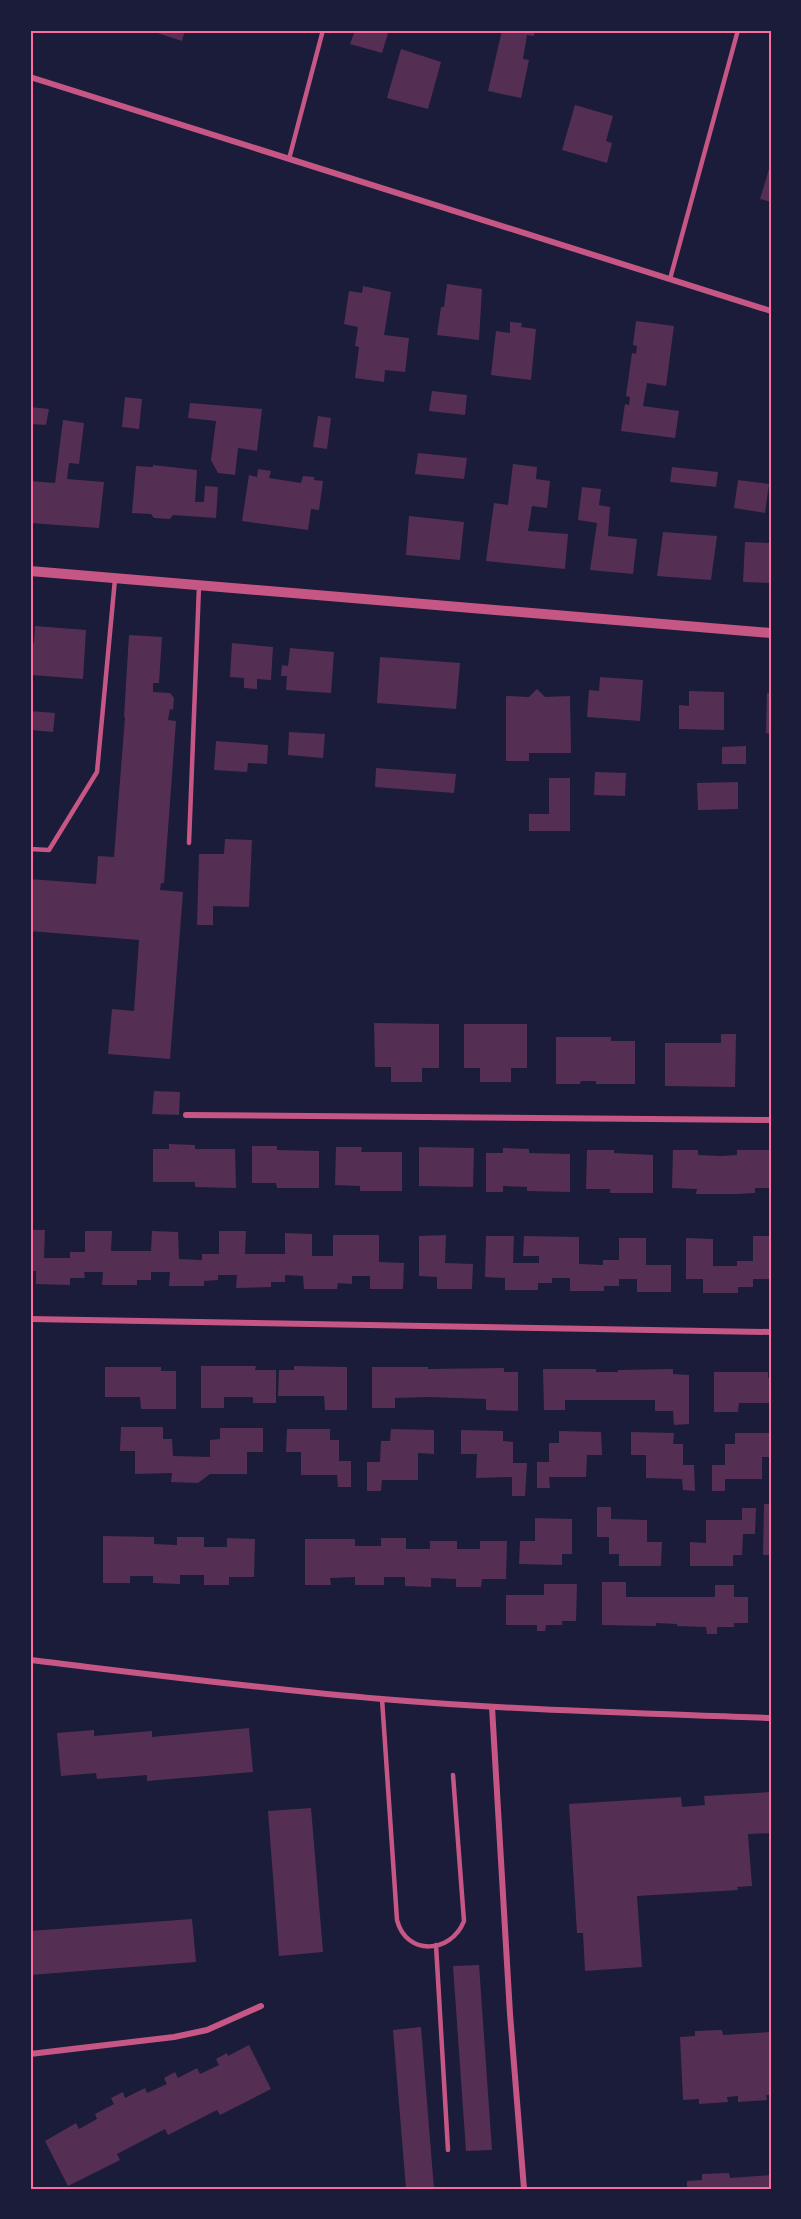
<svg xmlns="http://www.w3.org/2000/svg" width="801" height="2219" viewBox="0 0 801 2219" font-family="'Titillium Web',sans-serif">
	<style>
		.building { fill: #542f53 }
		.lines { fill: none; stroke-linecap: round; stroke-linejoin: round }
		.service { stroke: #c65784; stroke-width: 4.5 }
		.minor { stroke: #c65784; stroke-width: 6 }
		.tertiary { stroke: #c65784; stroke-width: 10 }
		.neatline { fill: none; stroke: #ff6b9d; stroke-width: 2 }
	</style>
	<rect width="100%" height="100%" fill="#1b1b3a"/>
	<!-- building -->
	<g class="building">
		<path d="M148 30H185L182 41Z"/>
		<path d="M355 30H389L382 53 350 44Z"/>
		<path d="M502 30H535L534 36 527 35 523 59 529 60 521 98 488 91Z"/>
		<path d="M401 49 441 62 428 109 387 98Z"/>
		<path d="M575 105 613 116 606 141 612 143 607 163 562 150Z"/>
		<path d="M770 166H771V202L760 199Z"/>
		<path d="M447 284 482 289 479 340 437 335 441 307H444Z"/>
		<path d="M363 286 391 292 384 335 409 338 405 372 385 370 384 382 355 378 359 347 355 346 358 327 344 324 349 291 362 293Z"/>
		<path d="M636 321 674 326 666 386 647 383 643 406 679 411 675 438 621 431 625 404 629 405 630 397 626 396 632 353 636 354 637 346 633 345Z"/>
		<path d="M510 322 522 323 521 327 536 329 531 380 491 375 496 331 510 333Z"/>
		<path d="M432 391 467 395 465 415 429 411Z"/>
		<path d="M125 397 142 399 139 429 122 427Z"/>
		<path d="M190 403 262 409 257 451 238 448 235 475 218 473 211 460 216 421 188 418Z"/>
		<path d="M30 407 49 409 46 425 30 424Z"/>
		<path d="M318 416 331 418 327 449 313 447Z"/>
		<path d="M63 420 84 423 79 464 69 463 67 479 104 482 99 528 30 523V481L55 483Z"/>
		<path d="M418 453 467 458 464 479 415 474Z"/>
		<path d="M513 464 537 467 536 479 550 481 547 508 532 506 528 531 568 534 565 569 486 561 494 503 508 505Z"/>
		<path d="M153 465 197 470 195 502H204L205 486 218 487 216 518 173 515 170 519 154 518 151 514 132 513 136 466 153 467Z"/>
		<path d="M672 467 718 472 716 487 670 482Z"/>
		<path d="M258 469 271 471 269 478 301 483 303 476 314 477V480L323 481 319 510 311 509 308 530 242 521 249 475 257 477Z"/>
		<path d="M738 480 769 484 765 513 734 508Z"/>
		<path d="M582 487 601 489 599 505 610 507 608 536 637 539 633 574 590 570 597 523 578 520Z"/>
		<path d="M409 516 464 522 460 560 406 555Z"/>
		<path d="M663 532 717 536 711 580 657 576Z"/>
		<path d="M745 542 771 543V583L743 582Z"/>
		<path d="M35 626 86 630 83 679 32 675 33 658 30 657V643H34Z"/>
		<path d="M129 635 162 637 159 683H153V692L170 693 174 698 173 710 170 709 168 720 176 721 164 883H161L160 890 183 892 170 1059 108 1054 112 1009 134 1011 139 940 30 931V879L96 884 98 856 114 857 125 717H124Z"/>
		<path d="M232 643 273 647 271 680 257 679V689L244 688V678L230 677Z"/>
		<path d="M290 648 334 652 331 693 286 690 287 676H281L282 665 288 666Z"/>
		<path d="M380 657 460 663 456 709 377 703Z"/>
		<path d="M600 677 643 680 640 721 587 717 589 690 599 691Z"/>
		<path d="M537 689 545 697 570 696 571 753H529V761H506V696L529 697Z"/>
		<path d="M689 691 724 692V730L679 729V705L689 706Z"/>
		<path d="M767 693H771V734L766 733Z"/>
		<path d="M30 711 55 713 53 732 30 730Z"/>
		<path d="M289 732 325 734 323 758 288 755Z"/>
		<path d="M216 741 268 745 267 764 248 763 247 772 214 770Z"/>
		<path d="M746 746V764H722V747Z"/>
		<path d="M376 768 456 774 454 793 375 787Z"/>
		<path d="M595 772 626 773 625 796 594 795Z"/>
		<path d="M549 778H570V831H529V814H549Z"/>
		<path d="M738 782V809L698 810 697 783Z"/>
		<path d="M225 839 252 840 249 907 213 906V925H197L199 854H224Z"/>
		<path d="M374 1023 439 1024V1068H422V1082H391V1067H375Z"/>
		<path d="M464 1024H527V1068H511V1082H480V1068H464Z"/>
		<path d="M721 1034H736L735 1087 665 1086V1043H721Z"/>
		<path d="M556 1037H611V1041H635V1084H596V1081H581L580 1084H556Z"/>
		<path d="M154 1091 180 1092 179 1115 152 1114Z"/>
		<path d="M169 1144 195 1145V1149H235L236 1188 195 1187V1182H153V1149H169Z"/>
		<path d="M252 1146H277V1150L319 1151V1188H277L276 1183H252Z"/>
		<path d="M336 1147H362L361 1152H402V1191H360V1186L335 1185Z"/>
		<path d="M419 1147 474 1148 473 1187 419 1186Z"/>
		<path d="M503 1148 529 1149V1153L570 1154V1192L527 1191V1187L503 1186V1192H486V1153H503Z"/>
		<path d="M587 1150H614V1153L653 1155V1193H610V1189H586Z"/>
		<path d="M673 1150H698V1155L722 1156 737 1155V1150H771V1188H755V1193L737 1194H696L697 1189 672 1188Z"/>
		<path d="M30 1230H45L44 1258H70V1252H85V1231H112L111 1251H151L152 1231 178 1232 179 1259 202 1260V1254H219V1231H246L245 1254H285V1233L312 1234V1256H333V1235H379V1262L404 1263 403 1289H370V1276H352V1284L338 1283 337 1289H304L303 1276 285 1275V1282H271V1287L236 1288 237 1275H218V1280L204 1281V1286H169L170 1272H151V1280H137V1285H102L103 1272H84L85 1278H70V1285L36 1284V1271H30Z"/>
		<path d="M446 1235 445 1263 473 1264 472 1289H437V1277L419 1276V1236Z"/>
		<path d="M486 1236H514L513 1263H539V1256H523L524 1236 579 1237V1264L603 1265V1260H619V1238H646V1265H671V1292H637V1279H619V1286H604V1291H570V1278H552V1283H538V1290H505V1278L485 1277Z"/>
		<path d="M753 1236H771V1279H753V1287H738V1293H703V1279H686V1238L713 1239V1266H737V1261H753Z"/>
		<path d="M201 1366H256L255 1370H276V1403H253V1397H224V1408H201Z"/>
		<path d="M294 1366 347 1367V1410H325L324 1396H278L279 1370H294Z"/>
		<path d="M105 1367H161V1371H176V1409H141L140 1397H105Z"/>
		<path d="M372 1367H428V1369L504 1368V1372H518V1411L486 1410V1399L428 1397 395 1398V1408H372Z"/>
		<path d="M543 1369H596V1372H618V1370L673 1369V1374L689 1375V1424L674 1425 673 1411H655V1400H565V1410H544Z"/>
		<path d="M714 1372H768V1378H771V1403H739L738 1412H714Z"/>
		<path d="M121 1427H163V1439H172L173 1456 210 1457V1440L220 1439V1428H263V1452H247V1474H210L198 1483 171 1482 172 1473 135 1474V1451H120Z"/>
		<path d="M287 1429H330V1440H339V1461H351V1487H338L337 1475H301V1452H286Z"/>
		<path d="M391 1429 434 1430V1454L418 1453V1480H382L381 1491H367V1462H380L381 1441H390Z"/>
		<path d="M461 1430 503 1431V1441L513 1442V1463H527L525 1496H512V1477L476 1478 477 1454H461Z"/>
		<path d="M559 1431 601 1432 602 1455H587L586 1477H549L550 1488H537V1462H549V1443H559Z"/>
		<path d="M631 1432 674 1433 673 1444H683V1465H694L695 1491 683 1490 682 1479 646 1478V1455H631Z"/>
		<path d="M735 1433H771V1457H762V1479H725V1491H712V1465H725V1444H735Z"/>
		<path d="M764 1504H771V1555H763Z"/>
		<path d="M597 1507H611V1519L647 1520V1542H662L661 1566H619V1554H609V1537H597Z"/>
		<path d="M742 1508H756L755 1534H743L742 1555H733V1566H690V1542L706 1543V1520H742Z"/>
		<path d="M535 1518 572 1519V1554H562V1565L519 1564 520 1541H535Z"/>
		<path d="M103 1536 154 1537V1544L177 1545V1537H204V1547H227V1538L255 1539 254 1577H229V1585H204V1575H180V1584L153 1583V1576H130V1583H103Z"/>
		<path d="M381 1538H406V1549H430V1541H457V1549H480V1541H507L506 1579H482L481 1587H456V1579L431 1578V1587L405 1586V1577H384V1585H355V1577L330 1578 331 1585H305V1539H355V1546H381Z"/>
		<path d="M602 1582H626V1597H715V1585H734V1597H748V1623H734V1627H717V1634H707L706 1627 677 1626V1624L656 1623V1626L602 1625Z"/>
		<path d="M544 1584H577L576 1621H562V1625H546L545 1631H537V1625H506V1595H544Z"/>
		<path d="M249 1728 253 1772 147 1781V1775L97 1779 96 1773 61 1776 57 1733 94 1730V1736L152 1731V1737Z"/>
		<path d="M771 1792V1833L748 1834 752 1886 737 1887 738 1890 637 1896 642 1967 585 1971 583 1933H577L569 1804 681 1797 682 1807 705 1805 704 1796Z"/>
		<path d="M311 1808 323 1952 279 1956 268 1811Z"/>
		<path d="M192 1919 196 1962 30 1975V1931Z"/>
		<path d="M479 1965 492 2150 466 2151 453 1966Z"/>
		<path d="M421 2027 434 2189H406L393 2030Z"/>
		<path d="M722 2030 723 2035 771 2032V2095H766L767 2100 738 2102V2096L727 2097 728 2102 699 2104V2099L683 2100 680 2037 695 2036V2031Z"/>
		<path d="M249 2045 271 2089 220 2115 217 2110 168 2135 165 2129 117 2154 120 2160 68 2186 45 2141 76 2123 79 2129 97 2119 95 2114 114 2104 111 2098 123 2092 125 2098 145 2088 147 2093 167 2084 164 2078 175 2072 178 2078 197 2068 200 2074 219 2065 216 2059 227 2053 228 2056Z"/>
		<path d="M729 2173 730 2178 771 2175V2189H687V2181L702 2180V2174Z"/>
	</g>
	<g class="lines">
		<!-- service -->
		<g class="service">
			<path d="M289 159 323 30"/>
			<path d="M670 279 738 30"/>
			<path d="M189 843 199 586"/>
			<path d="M30 849 49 850 97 772 115 579"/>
			<path d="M382 1699 397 1920C406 1956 451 1954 464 1921L453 1775"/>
			<path d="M436 1945 448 2150"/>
		</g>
		<!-- minor -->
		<g class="minor">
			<path d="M30 77 771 311"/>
			<path d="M186 1115 771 1120"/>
			<path d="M30 1319 771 1332"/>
			<path d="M30 1660C147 1674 264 1689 382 1699 511 1710 641 1713 771 1718"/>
			<path d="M492 1707 510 2014 524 2189"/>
			<path d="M30 2054 174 2037 207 2030 261 2006"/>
		</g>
		<!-- tertiary -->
		<path class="tertiary" d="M30 571 771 633"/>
	</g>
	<!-- border -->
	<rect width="801" height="2219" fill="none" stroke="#1b1b3a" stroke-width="63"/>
	<rect x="32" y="32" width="738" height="2156" class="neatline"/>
</svg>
